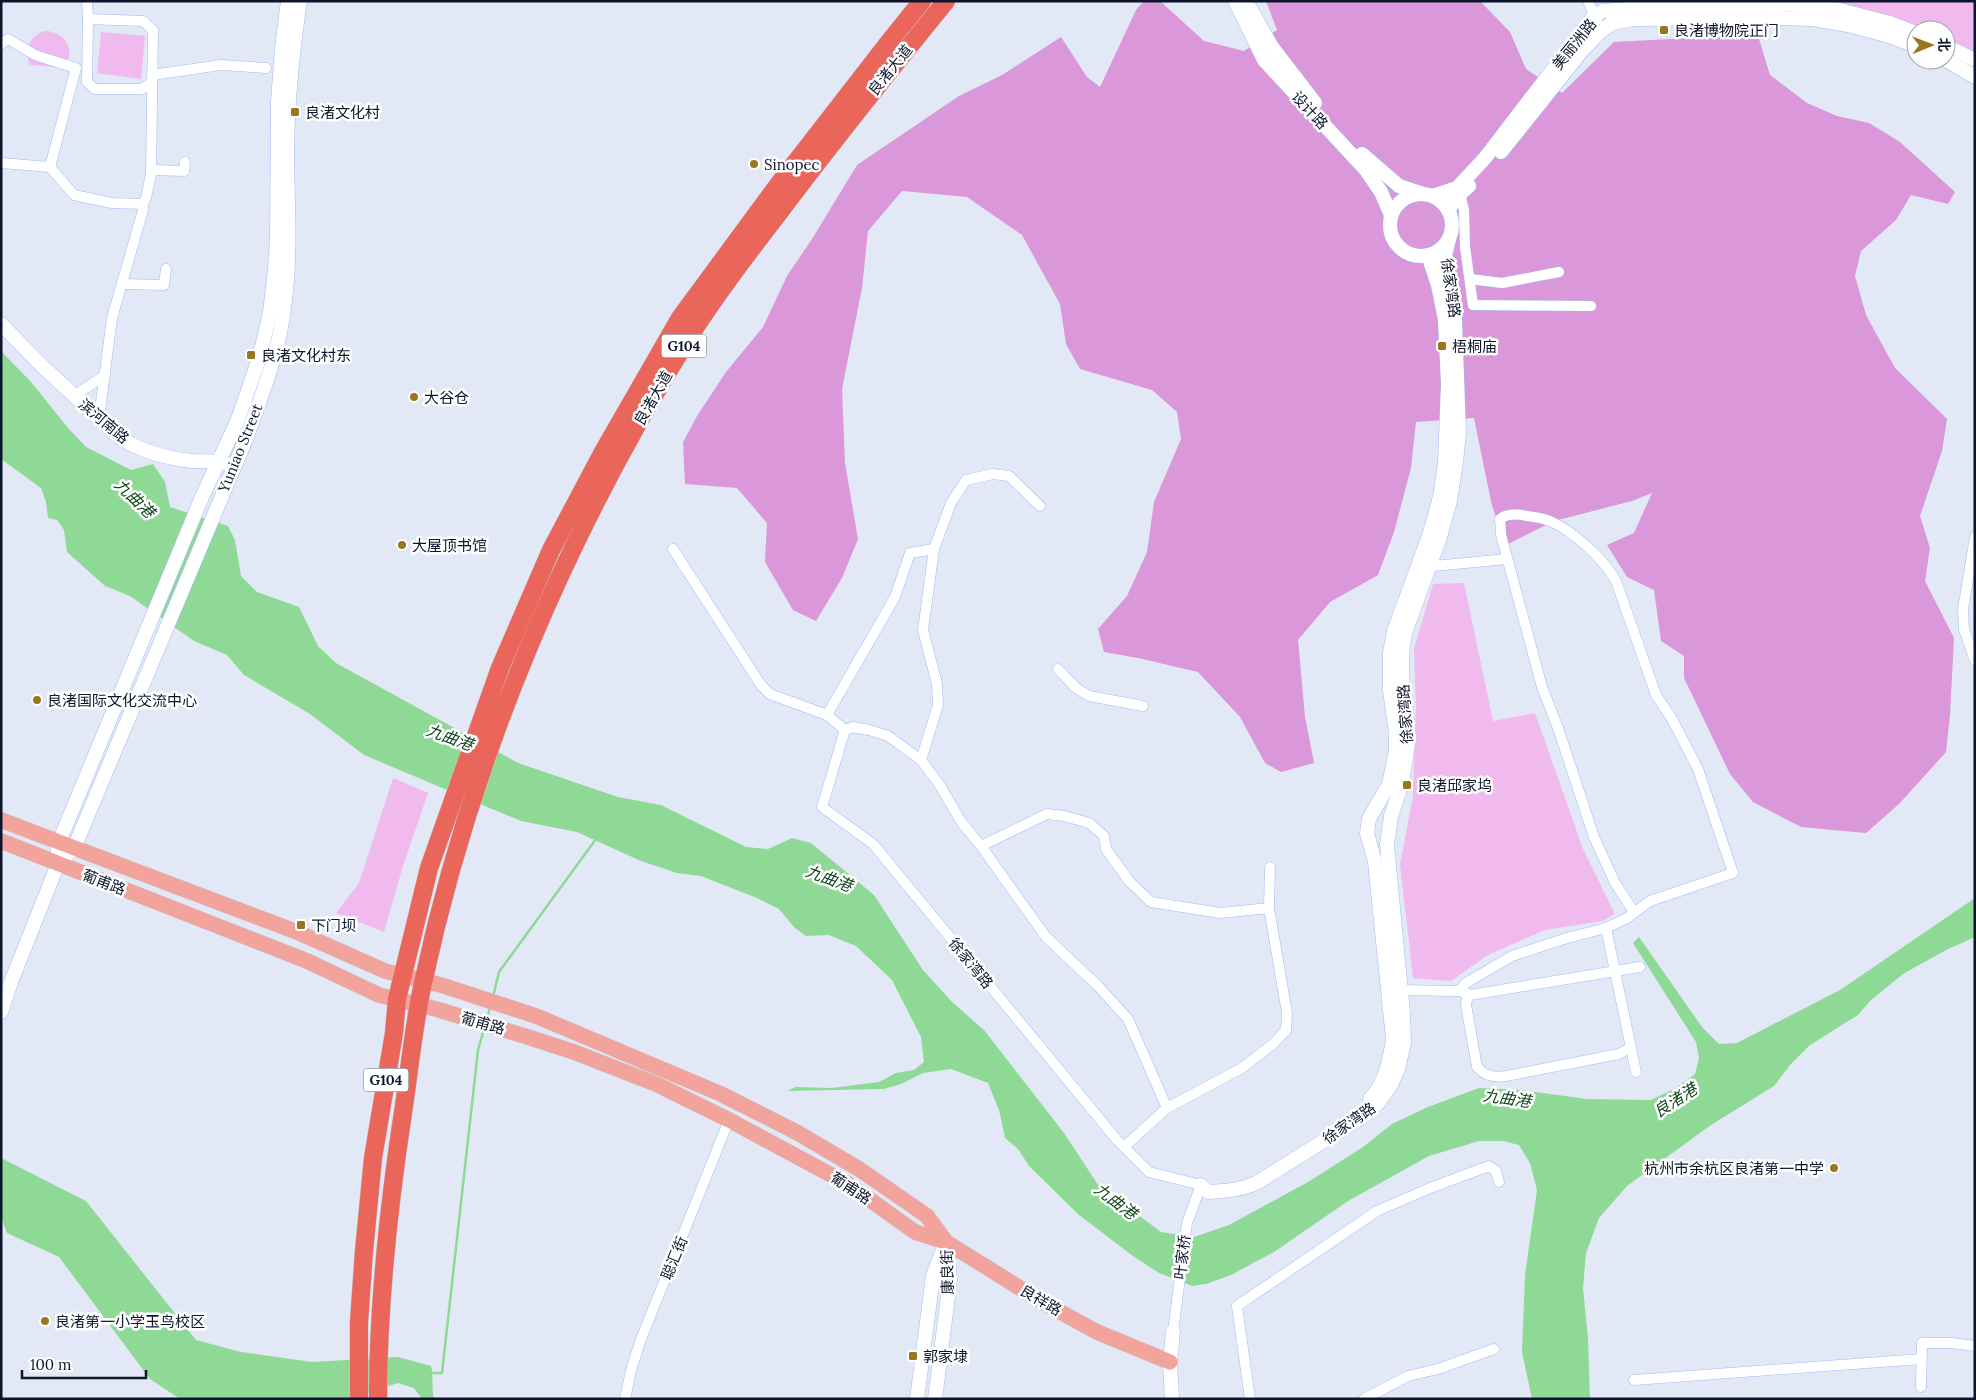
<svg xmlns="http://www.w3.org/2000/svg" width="1976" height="1400" viewBox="0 0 1976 1400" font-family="Lora,'Noto Sans SC',serif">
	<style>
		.green { fill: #f1baef }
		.forest { fill: #da97d9 }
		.water { fill: #8fd997 }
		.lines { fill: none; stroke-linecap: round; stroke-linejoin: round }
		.stream { stroke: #8fd997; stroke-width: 2.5 }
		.street-casing { stroke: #a1baf9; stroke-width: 11 }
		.secondary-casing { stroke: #a1baf9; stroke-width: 15 }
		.primary-casing { stroke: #c5c7cc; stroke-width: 16 }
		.highway-casing { stroke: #c5c7cc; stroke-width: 19 }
		.street { stroke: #fff; stroke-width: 10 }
		.secondary { stroke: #fff; stroke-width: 14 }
		.primary { stroke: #f2a39c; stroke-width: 15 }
		.highway { stroke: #ea655a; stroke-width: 18 }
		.poi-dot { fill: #987720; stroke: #fff; stroke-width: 2 }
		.labels { text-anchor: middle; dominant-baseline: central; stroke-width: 5; stroke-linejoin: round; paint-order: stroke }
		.shield { fill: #fff; stroke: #565b6b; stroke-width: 1 }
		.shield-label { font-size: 14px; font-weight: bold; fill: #0d152c }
		.poi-label { font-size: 15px; fill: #0d152c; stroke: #fff; text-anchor: start }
		.street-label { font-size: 15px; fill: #0d152c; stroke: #fff }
		.water-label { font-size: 16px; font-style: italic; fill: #12471d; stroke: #fff }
	</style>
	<rect width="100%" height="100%" fill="#e2e8f5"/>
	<!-- green -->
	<g class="green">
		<path d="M1817 1H1975V58L1946 40V30H1927L1872 11Z"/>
		<path d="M45 31C65 32 75 48 66 66L56 67 30 65C23 49 29 36 45 31Z"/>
		<path d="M101 32 145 36 141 79 97 73Z"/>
		<path d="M1464 583 1493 721 1535 713 1583 849 1615 914 1602 921 1545 930 1488 955 1451 981 1413 978 1400 864 1413 797 1416 707 1414 649 1433 584Z"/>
		<path d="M393 778 428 793 403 866 384 932 336 913 359 883Z"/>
	</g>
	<!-- forest -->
	<path class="forest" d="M1144 1H1160L1204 41 1244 51 1277 30 1266 1H1480L1510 32 1526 69 1562 93 1614 42 1728 36 1759 39 1770 75 1807 103 1837 116 1869 123 1900 142 1955 192 1948 204 1911 195 1896 220 1861 251 1855 276 1866 315 1895 368 1947 419 1942 451 1920 516 1930 548 1925 581 1954 638 1950 715 1946 752 1899 804 1866 833 1801 827 1753 802 1730 774 1684 678V656L1661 641 1654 590 1627 577 1607 545 1634 533 1652 493 1632 501 1554 521 1506 545 1492 506 1474 418 1416 422 1411 468 1394 532 1378 575 1330 602 1298 640 1305 717 1314 763 1281 772 1265 763 1240 717 1198 672 1138 658 1104 652 1098 629 1127 596 1147 552 1154 502 1181 439 1177 412 1152 390 1080 369 1066 344 1060 304 1022 235 967 197 902 191 868 231 862 288 842 389 845 463 858 539 842 578 816 621 793 610 765 562 767 523 737 488 685 484 683 442 697 416 726 372 763 327 787 276 812 239 857 165 959 96 1002 75 1061 37 1087 77 1100 87 1136 10Z"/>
	<!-- water -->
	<g class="water">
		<path d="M1 351 31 382 68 428 86 447 131 470 153 464 165 482 170 507 228 526 235 540 241 576 257 592 299 607 318 646 336 663 518 763 618 797 661 805 746 847 768 849 792 838 811 843 874 895 923 970 952 1002 984 1030 1064 1133 1106 1197 1121 1210 1133 1211 1161 1232 1194 1237 1229 1225 1308 1182 1363 1147 1392 1124 1428 1107 1479 1088 1520 1090 1587 1099 1651 1100 1676 1088 1695 1074 1699 1058 1696 1042 1633 943 1639 937 1702 1027 1719 1044 1737 1043 1840 990 1975 898V937L1946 950 1903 974 1870 1001 1858 1015 1810 1045 1790 1065 1774 1086 1711 1125 1627 1186 1599 1218 1586 1253 1583 1288 1588 1339 1590 1399H1532L1522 1352 1525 1275 1537 1190 1530 1163 1519 1145 1503 1141H1479L1429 1156 1348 1201 1274 1252 1231 1275 1206 1284 1192 1286 1159 1273 1133 1256 1079 1215 1029 1166 1018 1149 1005 1138 999 1110 988 1083 951 1069 923 1073 901 1084 884 1089 787 1091 796 1087 832 1088 879 1082 896 1073 914 1070 924 1062 921 1037 892 980 856 946 829 935 806 936 794 927 779 909 757 898 701 876 677 873 641 861 577 832 521 821 364 755 310 714 244 675 227 655 194 641 130 596 105 586 67 552 64 530 57 520 48 518 46 502 41 488 1 459Z"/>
		<path d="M1 1158 86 1201 196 1340 241 1352 312 1362 398 1357 431 1366C434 1377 431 1387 434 1399H422L414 1388 398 1383 347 1399H180L150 1379 59 1257 7 1233 1 1217Z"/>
	</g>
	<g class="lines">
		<!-- stream -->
		<g class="stream">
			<path d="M493 997 499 972 596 839"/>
			<path d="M487 1019 490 1007"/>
			<path d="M430 1373H442L478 1050 484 1029"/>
		</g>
		<defs>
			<g id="street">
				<path d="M87 1 88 19 143 21 153 30 151 174 146 198 143 204V210L112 318 99 418"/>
				<path d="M1588 1 1601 31"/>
				<path d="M88 19 87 82 95 89H141L152 83"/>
				<path d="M1 44 8 39 35 55 76 68 50 167"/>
				<path d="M152 75 221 65 266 68"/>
				<path d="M1 163 50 167 74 195 112 203 143 204"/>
				<path d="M151 170 184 171 185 162"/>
				<path d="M1460 194 1464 210 1465 247 1473 305 1591 306"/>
				<path d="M1470 279 1502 283 1559 272"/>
				<path d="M122 284 164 285 166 269"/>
				<path d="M74 396 105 375"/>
				<path d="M1975 537 1963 609 1964 629 1975 661"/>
				<path d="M673 549 761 685 770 694 827 715 845 730 853 727 869 730 888 736 921 760 939 784 962 823 981 846 1046 937 1098 986 1128 1019 1167 1108"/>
				<path d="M1423 567 1507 559"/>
				<path d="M1058 669 1076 688 1089 696 1143 706"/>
				<path d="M827 715 895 597 910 553 934 549"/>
				<path d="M845 730 822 807 873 844 1117 1140 1149 1172 1201 1185 1187 1223 1173 1332"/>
				<path d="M921 760 938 705 937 684 923 630 934 549 951 503 966 480 993 474 1009 476 1040 506"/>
				<path d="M981 846 1047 814 1064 816 1089 823 1104 836 1106 849 1129 881 1151 902 1220 913 1269 908"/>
				<path d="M1606 928 1636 1072"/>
				<path d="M1395 990 1459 991 1466 983 1512 956 1567 938 1606 928 1627 918 1650 901 1733 873 1698 769 1672 719 1656 695 1616 581C1604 559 1573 531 1550 521 1543 518 1534 517 1527 516 1518 514 1508 513 1500 519L1501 535 1542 687 1558 728 1594 837 1615 883 1634 912"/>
				<path d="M1462 992 1470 995 1640 967"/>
				<path d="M1468 994 1466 1005 1477 1067C1485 1076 1494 1078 1506 1076L1619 1054 1631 1047"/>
				<path d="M1124 1147 1167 1108 1242 1068 1273 1044 1286 1030 1287 1013 1269 908 1270 867"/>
				<path d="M1634 1380 1922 1359"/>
				<path d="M1921 1387 1922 1343H1951L1975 1346"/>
				<path d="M625 1399 631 1370 641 1339 729 1120"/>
				<path d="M1250 1399 1237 1306 1377 1211 1430 1188 1489 1166 1496 1171 1499 1182"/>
				<path d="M1364 1399 1408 1376 1438 1369 1494 1349"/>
			</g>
			<g id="secondary">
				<path d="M1235 1 1264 60 1366 170 1381 192 1391 215"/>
				<path d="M1246 1 1272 47 1315 103"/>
				<path d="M1946 46 1975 60"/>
				<path d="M1946 60 1975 77"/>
				<path d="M1501 152 1581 52 1601 31 1612 23 1633 19 1776 18 1812 19 1848 25 1886 35 1916 46"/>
				<path d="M1362 154 1399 186 1423 194"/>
				<circle cx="1421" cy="225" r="31"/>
				<path d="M1433 196 1457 188 1485 158 1594 16 1603 11 1639 8 1786 4 1832 8 1890 23 1916 33"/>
				<path d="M1448 210 1460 194 1469 186"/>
				<path d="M1 324 42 366 118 436C139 451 166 458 192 461 204 462 216 460 227 464"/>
				<path d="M58 851 59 842 202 497 237 422 260 356 270 312 275 270 277 238 278 102 282 48 288 1"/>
				<path d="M1 1012 11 982 58 864 74 848 246 439C261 397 279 353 284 308 291 259 288 209 287 160 287 107 292 54 300 1"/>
				<path d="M1370 1099C1385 1084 1390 1060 1393 1039L1375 862 1367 833 1369 819 1389 784 1396 751V733L1390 690V653L1394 631 1429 536 1440 497 1445 463 1448 384 1445 319 1438 285 1428 255"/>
				<path d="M1201 1185 1208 1192C1226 1191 1242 1190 1258 1182L1365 1115 1379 1102 1391 1085 1398 1069 1404 1043 1403 1013 1387 845 1391 816 1402 783 1409 737 1402 675V654L1405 633 1440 537 1450 501 1456 462 1459 432 1454 295 1444 260 1449 239"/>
				<path d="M917 1399 933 1276 946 1242"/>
				<path d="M935 1399 950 1280 947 1246"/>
				<path d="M1172 1399 1170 1362 1173 1332"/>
			</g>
			<g id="primary">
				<path d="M1 820 297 932 385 971 441 985 536 1016 721 1094 798 1133 859 1169 927 1216 946 1242 1044 1303 1097 1332 1170 1362"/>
				<path d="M1 841 307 961 379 995 436 1009 531 1038 574 1052 656 1084 729 1120 848 1184 915 1232 946 1242"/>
			</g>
			<g id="highway">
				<path d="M359 1399V1322L364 1251 373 1158 394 1033 397 999 429 868 500 668 551 550 603 452 680 318 778 185 889 42 922 1"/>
				<path d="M378 1399C378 1300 389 1203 404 1106 410 1065 414 1023 423 983 472 754 567 532 691 334 718 292 748 253 778 214 832 142 889 71 946 1"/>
			</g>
		</defs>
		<!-- street casing -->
		<use href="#street" class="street-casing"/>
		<!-- secondary casing -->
		<use href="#secondary" class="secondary-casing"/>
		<!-- primary casing -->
		<use href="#primary" class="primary-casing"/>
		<!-- highway casing -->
		<use href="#highway" class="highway-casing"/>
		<!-- street -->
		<use href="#street" class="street"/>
		<!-- secondary -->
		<use href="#secondary" class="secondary"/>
		<!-- primary -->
		<use href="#primary" class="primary"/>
		<!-- highway -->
		<use href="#highway" class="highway"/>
	</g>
	<!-- markers -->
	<g class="poi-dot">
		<rect x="1659" y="25" width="10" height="10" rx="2.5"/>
		<rect x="290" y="107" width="10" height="10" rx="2.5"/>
		<circle cx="754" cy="164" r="5"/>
		<rect x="1437" y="341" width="10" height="10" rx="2.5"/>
		<rect x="246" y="350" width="10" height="10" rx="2.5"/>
		<circle cx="414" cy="397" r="5"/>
		<circle cx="402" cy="545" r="5"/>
		<circle cx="37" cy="700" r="5"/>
		<rect x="1402" y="780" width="10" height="10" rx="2.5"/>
		<rect x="296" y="920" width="10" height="10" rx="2.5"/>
		<circle cx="1834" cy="1168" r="5"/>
		<circle cx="45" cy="1321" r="5"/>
		<rect x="908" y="1351" width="10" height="10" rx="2.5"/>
	</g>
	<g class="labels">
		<!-- shield labels -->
		<g class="shield">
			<rect x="661.5" y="334.5" width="45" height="23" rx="4"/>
			<rect x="363.5" y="1068.5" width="45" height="23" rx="4"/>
		</g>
		<g class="shield-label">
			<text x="684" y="346">G104</text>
			<text x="386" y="1080">G104</text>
		</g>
		<!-- poi labels -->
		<g class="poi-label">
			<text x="1674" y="30">良渚博物院正门</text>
			<text x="305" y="112">良渚文化村</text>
			<text x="764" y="164">Sinopec</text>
			<text x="1452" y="346">梧桐庙</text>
			<text x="261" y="355">良渚文化村东</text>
			<text x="424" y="397">大谷仓</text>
			<text x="412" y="545">大屋顶书馆</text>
			<text x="47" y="700">良渚国际文化交流中心</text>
			<text x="1417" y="785">良渚邱家坞</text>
			<text x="311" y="925">下门坝</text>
			<text x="1824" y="1168" text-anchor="end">杭州市余杭区良渚第一中学</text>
			<text x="55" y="1321">良渚第一小学玉鸟校区</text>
			<text x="923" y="1356">郭家埭</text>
		</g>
		<!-- street labels -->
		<g class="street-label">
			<text transform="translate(1574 44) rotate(-51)">美丽洲路</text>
			<text transform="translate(890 70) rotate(-51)">良渚大道</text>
			<text transform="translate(1310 110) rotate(47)">设计路</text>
			<text transform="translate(1451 288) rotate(82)">徐家湾路</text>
			<text transform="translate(653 398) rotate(-60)">良渚大道</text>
			<text transform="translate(104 421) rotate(40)">滨河南路</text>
			<text transform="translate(240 448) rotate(-68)">Yuniao Street</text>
			<text transform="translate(1405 714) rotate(-94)">徐家湾路</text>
			<text transform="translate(104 882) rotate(21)">葡甫路</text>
			<text transform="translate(971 963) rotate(51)">徐家湾路</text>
			<text transform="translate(483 1023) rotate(16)">葡甫路</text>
			<text transform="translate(1349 1123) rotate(-35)">徐家湾路</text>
			<text transform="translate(851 1188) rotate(33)">葡甫路</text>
			<text transform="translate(1182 1257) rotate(-83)">叶家桥</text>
			<text transform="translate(674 1258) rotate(-68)">聪汇街</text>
			<text transform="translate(947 1272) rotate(-91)">康良街</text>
			<text transform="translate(1041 1300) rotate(30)">良祥路</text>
		</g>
		<!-- water labels -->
		<g class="water-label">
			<text transform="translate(135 498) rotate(44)">九曲港</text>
			<text transform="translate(450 737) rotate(20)">九曲港</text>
			<text transform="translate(829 878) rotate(20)">九曲港</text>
			<text transform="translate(1507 1098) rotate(8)">九曲港</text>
			<text transform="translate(1675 1100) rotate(-33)">良渚港</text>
			<text transform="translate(1116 1201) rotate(37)">九曲港</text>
		</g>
	</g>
	<!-- border -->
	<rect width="1976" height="1400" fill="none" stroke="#0d152c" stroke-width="5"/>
	<!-- north arrow -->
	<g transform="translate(1931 45) rotate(89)"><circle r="24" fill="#ffffff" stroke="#9ea1ab"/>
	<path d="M0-4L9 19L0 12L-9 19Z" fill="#987720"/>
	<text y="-8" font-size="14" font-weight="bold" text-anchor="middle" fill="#0d152c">北</text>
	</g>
	<!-- scale -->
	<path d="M22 1370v8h124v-8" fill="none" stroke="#0d152c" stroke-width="2.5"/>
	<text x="30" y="1370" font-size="15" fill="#0d152c" stroke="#ffffff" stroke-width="4" paint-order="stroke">100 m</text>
</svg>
